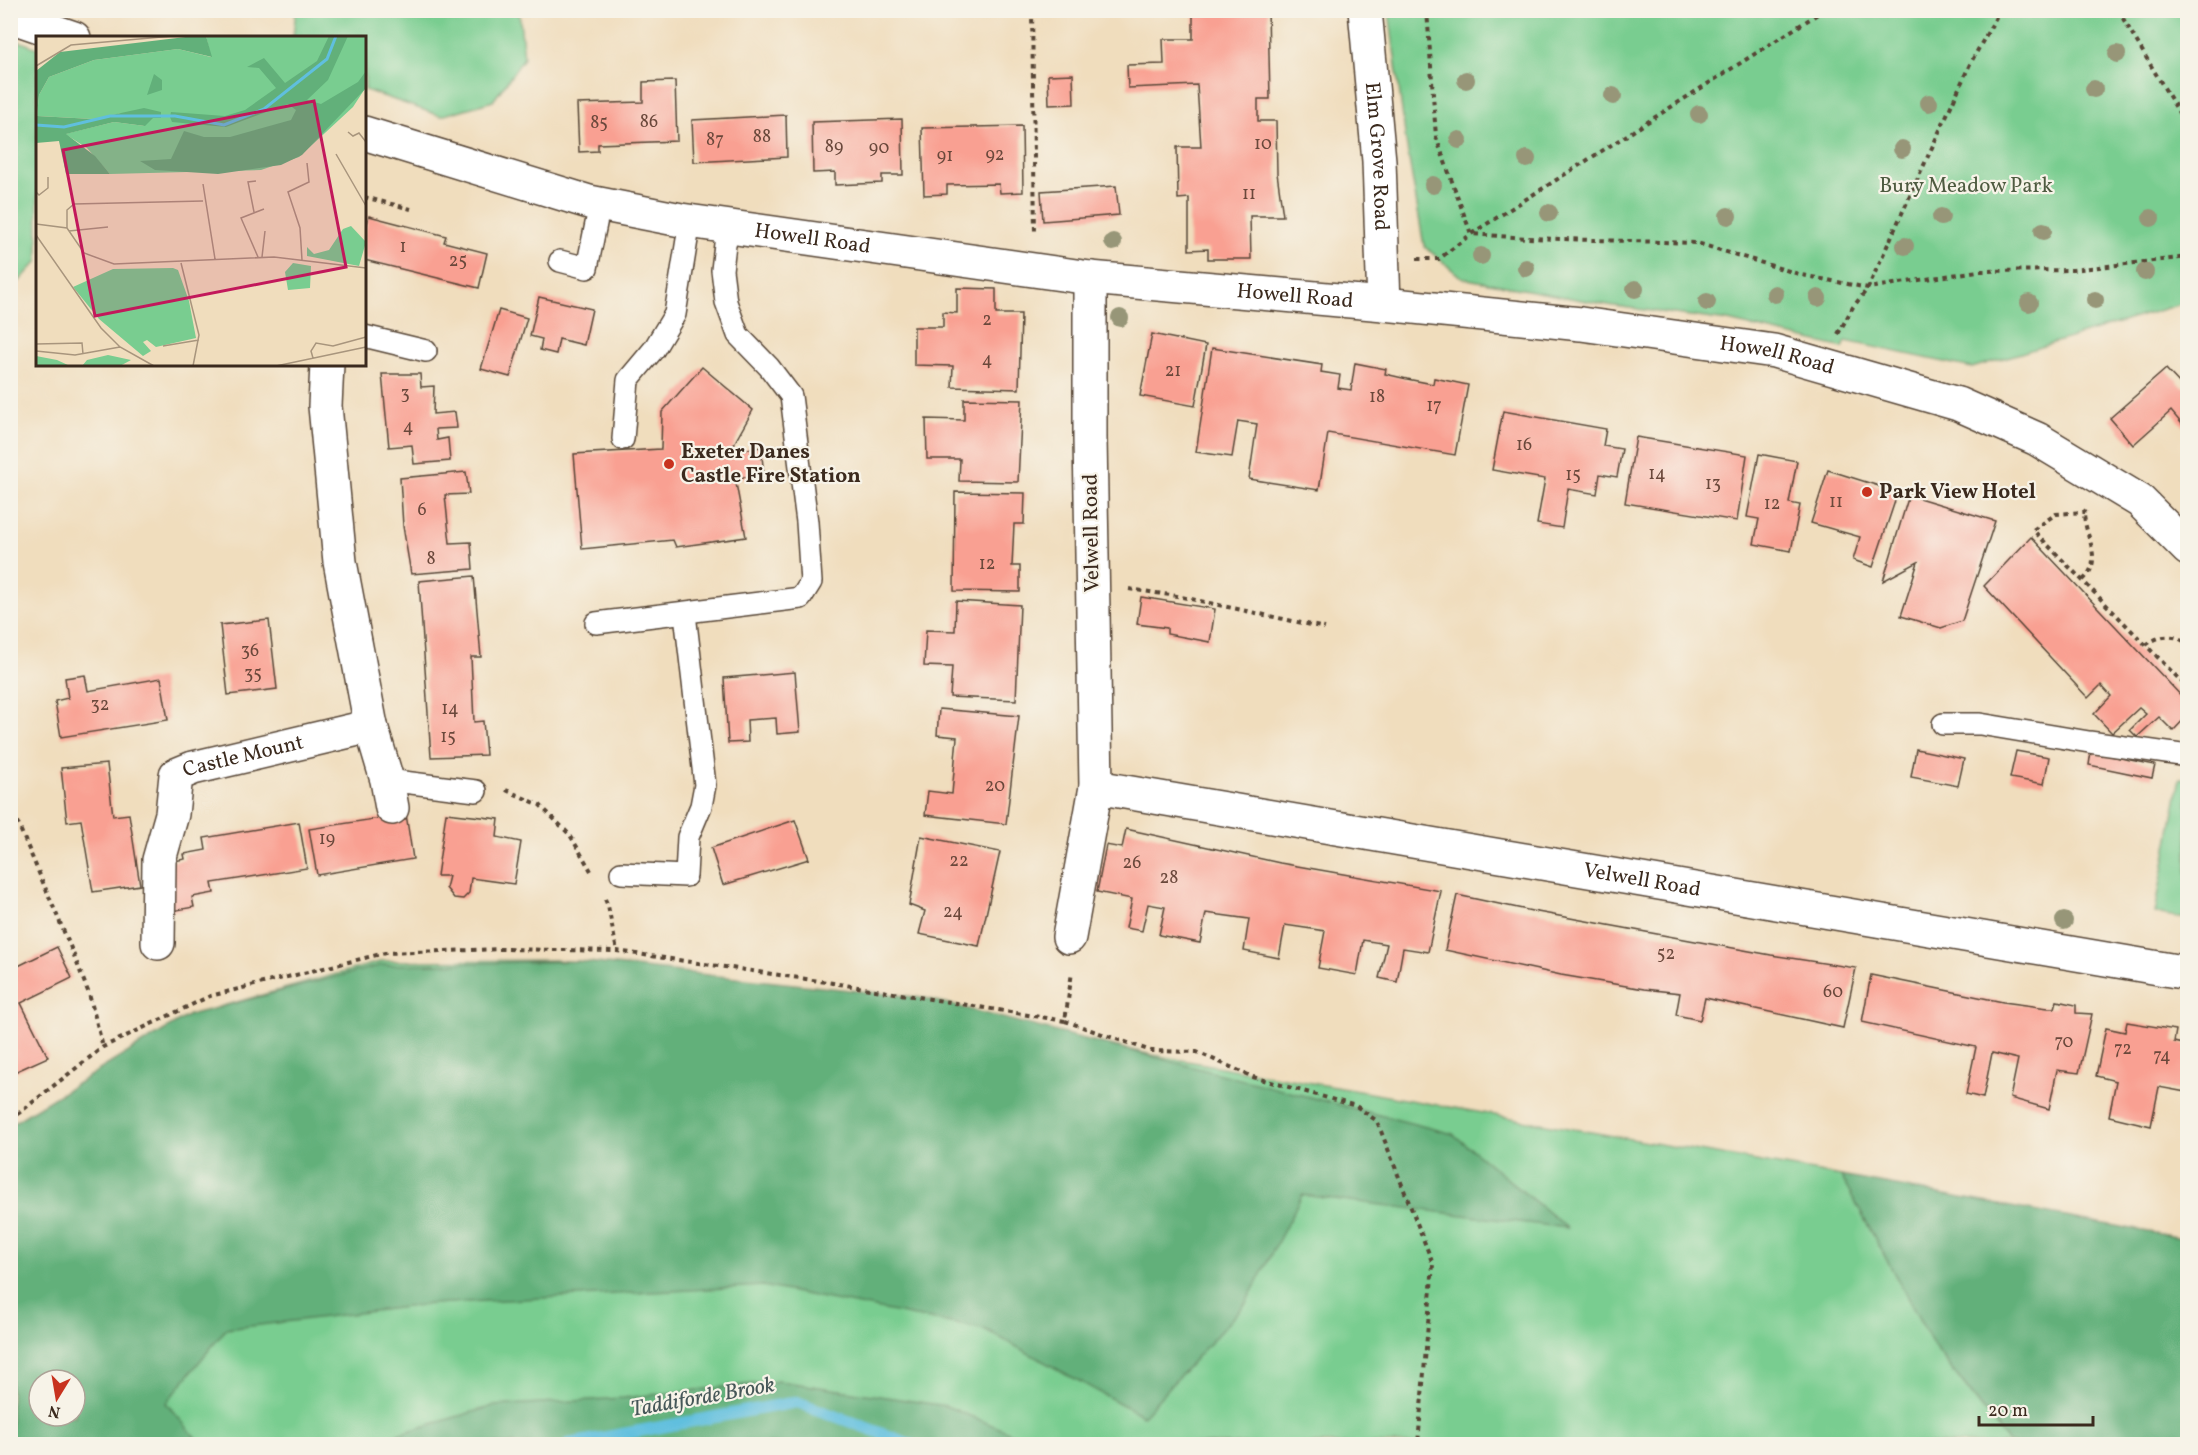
<svg xmlns="http://www.w3.org/2000/svg" width="2198" height="1455" viewBox="0 0 2198 1455" font-family="Vollkorn,serif">
	<style>
		.green { fill: #79cd90; stroke: #5a7c57; stroke-width: 1.5; fill-rule: evenodd }
		.forest { fill: #62b07a; stroke: #4e6d4c; stroke-width: 1.5; fill-rule: evenodd }
		.lines { fill: none; stroke-linecap: round; stroke-linejoin: round }
		.stream { stroke: #60bfde; stroke-width: 12 }
		.building { fill: #f9a092 }
		.lane-casing { stroke: #564536; stroke-width: 24 }
		.street-casing { stroke: #564536; stroke-width: 36 }
		.path { stroke: #564536; stroke-width: 4; stroke-dasharray: 4.5 4.5; stroke-linecap: butt }
		.lane { stroke: #fff; stroke-width: 21 }
		.street { stroke: #fff; stroke-width: 33 }
		.tree { fill: #979678 }
		.poi-dot { fill: #c8321e; stroke: #f7f3e8; stroke-width: 2 }
		.labels { text-anchor: middle; dominant-baseline: central; stroke-width: 4.5; stroke-linejoin: round; paint-order: stroke }
		.number-label { font-size: 18px; fill: #6a483b }
		.street-label { font-size: 21px; fill: #3b2a1e; stroke: #f7f3e8 }
		.park-label { font-size: 21px; fill: #4e5b40; stroke: #f7f3e8 }
		.poi-label { font-size: 21px; font-weight: bold; fill: #3b2a1e; stroke: #f7f3e8; text-anchor: start }
		.water-label { font-size: 22px; font-style: italic; fill: #465758; stroke: #f7f3e8 }
		.inset-river { fill: none; stroke: #60bfde; stroke-width: 3 }
		.inset-road { fill: none; stroke: #a8957d; stroke-width: 1.5 }
		.view { fill: #c2185b; fill-opacity: 0.15; stroke: #c2185b; stroke-width: 3 }
		.inset-edge { fill: none; stroke: #3b2a1e; stroke-width: 3 }
	</style>
	<rect width="100%" height="100%" fill="#f7f3e8"/>
	<filter id="ink" filterUnits="userSpaceOnUse"><feTurbulence type="fractalNoise" baseFrequency=".0167" numOctaves="2"/><feDisplacementMap in="SourceGraphic" scale="12" xChannelSelector="R" yChannelSelector="G"/><feConvolveMatrix kernelMatrix="1 2 1 2 8 2 1 2 1" color-interpolation-filters="sRGB"/></filter>
	<filter id="wash" filterUnits="userSpaceOnUse"><feTurbulence type="fractalNoise" baseFrequency=".008" numOctaves="4" result="noise"/><feDisplacementMap in="SourceGraphic" scale="24" xChannelSelector="R" yChannelSelector="G"/><feGaussianBlur stdDeviation="1.35" result="paint"/><feColorMatrix in="noise" values="0 0 0 0 0 0 0 0 0 0 0 0 0 0 0 0 0 1.4 0 .05"/><feComposite in="paint" operator="in"/></filter>
	<g filter="url(#wash)">
		<rect width="100%" height="100%" fill="#f0ddbd"/>
		<!-- green -->
		<g class="green">
			<path d="M296 10 519 11 524 58 493 101 441 116 365 90 364 38 293 37Z"/>
			<path d="M1389 11H2187V302L1972 368 1846 341 1843 348 1728 321 1614 306 1462 278 1424 246 1406 142Z"/>
			<path d="M11 38 37 48 38 261 11 290Z"/>
			<path d="M2180 778 2187 779V919L2155 913Z"/>
			<path d="M557 960 918 1000 1153 1055 1841 1176 1934 1346 2010 1444H11V1135L219 1007 383 961ZM39 1380H75V1416H39Z"/>
		</g>
		<!-- forest -->
		<g class="forest">
			<path d="M578 961 925 998 1453 1134 1567 1228 1302 1195 1246 1303 1143 1416 986 1330 763 1286 431 1304 226 1329 166 1403 201 1444H11V1124L189 1015 382 965ZM39 1380H75V1416H39Z"/>
			<path d="M1841 1176 2187 1239V1444H2010L1934 1346Z"/>
			<path d="M779 1381 946 1406 1038 1444H364L493 1406 623 1398Z"/>
		</g>
		<g class="lines">
			<!-- stream -->
			<path class="stream" d="M569 1444 797 1402 910 1444"/>
		</g>
		<g id="blocks">
			<!-- building -->
			<g class="building">
				<path d="M1179 10H1268L1270 99H1258V121H1276L1277 173 1283 216H1250L1251 259H1208V249L1189 250V198L1178 199 1177 147H1201L1197 85 1128 88 1127 65 1164 64 1163 39H1193V13H1179Z"/>
				<path d="M1073 74 1074 104 1049 105 1048 75Z"/>
				<path d="M675 81 677 141 598 144V151L579 152 577 104 643 102V82Z"/>
				<path d="M786 115 787 157 694 162 692 120Z"/>
				<path d="M902 119 903 175H882V183L835 185V172L813 173 812 122Z"/>
				<path d="M1022 126 1023 192 1000 193 999 184 947 185V194L924 195 922 128Z"/>
				<path d="M1116 186 1119 215 1043 221 1041 191Z"/>
				<path d="M369 216 446 236 444 242 487 253 479 288 364 260V234Z"/>
				<path d="M957 288 996 289V314H1021L1019 389 952 387 953 366 914 365V327H943V312L957 313Z"/>
				<path d="M539 297 592 309 584 345 559 339 556 354 540 350 542 339 530 336Z"/>
				<path d="M499 310 527 318 510 377 481 369Z"/>
				<path d="M1152 334 1206 345 1195 406 1140 396Z"/>
				<path d="M1212 348 1322 365 1321 372 1340 375 1338 388 1351 390 1355 363 1386 369 1385 374 1407 379 1433 384 1434 378 1468 385 1455 455 1328 433 1319 490 1249 479 1257 424 1238 421 1232 457 1196 452Z"/>
				<path d="M702 367 753 410 735 442 732 452 761 447 764 475 735 478 746 537 676 547 673 540 582 549 574 454 661 449 662 412Z"/>
				<path d="M2166 369 2183 387H2187V430L2171 411 2133 445 2110 418Z"/>
				<path d="M382 374H420L421 387 434 386 433 414 455 412 457 428 436 429 437 440 448 438 450 461 414 464 412 445 389 447Z"/>
				<path d="M964 399 1022 400 1018 482 959 481 960 459H927L926 419 964 420Z"/>
				<path d="M1503 411 1606 429 1603 446 1622 449 1617 477 1600 474 1597 494 1568 489 1562 528 1537 524 1545 479 1492 470Z"/>
				<path d="M1636 437 1747 455 1737 521 1625 503Z"/>
				<path d="M1759 454 1797 461 1789 503 1800 505 1791 551 1754 544 1759 519 1747 517Z"/>
				<path d="M1828 470 1898 492 1873 567 1853 560 1860 537 1811 523Z"/>
				<path d="M466 472 469 494 445 495 450 543 471 542 473 569 411 574 403 526 400 478Z"/>
				<path d="M955 492 1025 493 1024 524H1014L1012 566H1020V592L954 591Z"/>
				<path d="M1909 495 1995 521 1962 621 1941 628 1901 616 1918 562 1883 581Z"/>
				<path d="M2031 537 2187 702V716L2173 731 2159 717 2137 737 2130 730 2146 714 2139 708 2112 733 2094 714 2111 696 2101 685 2088 698 1984 586Z"/>
				<path d="M474 576 481 657H471L474 722 483 721 486 755 431 757 419 581Z"/>
				<path d="M1141 597 1215 609 1210 642 1167 634V628L1137 624Z"/>
				<path d="M956 601 1020 605 1016 700 950 697 952 667 924 666 926 630 955 631Z"/>
				<path d="M269 620 277 689 228 695 220 625Z"/>
				<path d="M795 672 800 732 777 734 776 718 747 720 748 742 728 743 724 678Z"/>
				<path d="M85 675 88 691 161 678 168 720 61 737 55 701 68 698 65 678Z"/>
				<path d="M939 709 1019 716 1006 824 925 815 928 791 952 794 957 737 937 735Z"/>
				<path d="M1916 749 1964 759 1958 786 1911 777Z"/>
				<path d="M2016 751 2049 757 2044 784 2010 778Z"/>
				<path d="M2091 752 2155 765 2152 778 2089 765Z"/>
				<path d="M107 764 113 816 129 814 140 885 93 892 81 820 67 822 61 768Z"/>
				<path d="M446 813 499 819 497 837 521 842 514 884 471 878 469 893 463 899 454 898 446 888 449 876H437Z"/>
				<path d="M406 814 413 859 317 875 309 829Z"/>
				<path d="M795 820 809 859 723 885 711 848Z"/>
				<path d="M299 822 307 868 212 883 214 893 192 897 194 907 172 911 163 863 185 859 184 854 206 850 204 838Z"/>
				<path d="M1126 829 1280 863 1441 891 1428 952 1403 948 1397 982 1379 978 1387 944 1363 940 1357 975 1318 968 1325 931 1285 925 1279 958 1244 951 1249 919 1206 913 1200 943 1159 935 1165 907 1148 904 1142 931 1126 928 1132 899 1097 892 1106 845 1122 848Z"/>
				<path d="M921 836 1000 852 979 946 919 934 925 911 909 905Z"/>
				<path d="M1457 895 1532 911 1771 955 1856 968 1843 1028 1705 998 1700 1020 1676 1015 1680 993 1644 989 1561 975 1445 950Z"/>
				<path d="M57 947 72 978 21 1003 48 1057 10 1074V970Z"/>
				<path d="M1871 975 2003 1002 2048 1008H2055L2057 1001 2076 1005V1013L2092 1014 2079 1073 2057 1070 2049 1109 2010 1098 2018 1059 1992 1053 1983 1098 1966 1094 1976 1047 1862 1022Z"/>
				<path d="M2127 1022 2176 1030 2174 1042 2187 1045 2186 1092 2159 1087 2151 1126 2109 1116 2116 1081 2096 1076 2106 1028 2125 1032Z"/>
			</g>
		</g>
	</g>
	<g filter="url(#ink)">
		<use href="#blocks" fill-opacity="0" stroke="#564536" stroke-width="1.5"/>
		<g class="lines">
			<defs>
				<g id="lane">
					<path d="M560 261 587 268 600 204"/>
					<path d="M364 336 426 351"/>
					<path d="M623 439 628 380 654 349 675 314 690 221"/>
					<path d="M596 623 801 598 811 582 807 522 791 396 769 367 738 335 726 302 722 270 727 227"/>
					<path d="M1943 724H1980L2089 742 2188 756"/>
					<path d="M387 780 476 791"/>
					<path d="M621 873 686 876 688 837 701 806 705 785 685 614"/>
				</g>
				<g id="street">
					<path id="s1" d="M1365 10 1379 161 1384 304"/>
					<path d="M10 16 74 38"/>
					<path id="s2" d="M364 133 589 202 681 220 1090 278 1384 304 1581 324 1774 351 1958 404 2037 439 2140 501 2188 549"/>
					<path d="M371 726 387 780 392 808"/>
					<path id="s3" d="M1096 787 2188 973"/>
					<path d="M1069 937 1096 787 1090 438V278"/>
					<path id="s4" d="M158 943 159 860 172 814 176 775 193 768 371 726 340 562 325 406 327 364"/>
				</g>
			</defs>
			<!-- lane casing -->
			<use href="#lane" class="lane-casing"/>
			<!-- street casing -->
			<use href="#street" class="street-casing"/>
			<!-- path -->
			<g class="path">
				<path d="M1032 10 1035 234"/>
				<path d="M1427 10 1436 137 1471 234 1527 238 1697 243 1802 275 1868 288 1978 271 2073 270 2188 257"/>
				<path d="M2118 10 2188 128"/>
				<path d="M364 197 411 209"/>
				<path d="M1417 259H1439L1471 234 1824 10"/>
				<path d="M1838 334 1853 307 1868 288 1970 64 2000 10"/>
				<path d="M2086 510 2084 512 2056 514 2033 530 2183 683 2188 680"/>
				<path d="M2083 580C2105 559 2084 537 2084 512"/>
				<path d="M1129 589 1177 596 1325 628"/>
				<path d="M2146 645C2159 635 2175 633 2188 644"/>
				<path d="M506 790 540 805 570 835 591 871"/>
				<path d="M10 805 73 953 89 994 103 1047"/>
				<path d="M605 899 608 906 617 951"/>
				<path d="M1065 1021 1151 1051 1197 1052 1253 1077 1356 1106 1377 1121 1433 1264 1418 1444"/>
				<path d="M10 1120 103 1047 210 996 385 953 502 949 617 951 833 983 1065 1021 1072 972"/>
			</g>
			<!-- lane -->
			<use href="#lane" class="lane"/>
			<!-- street -->
			<use href="#street" class="street"/>
		</g>
		<!-- trees -->
		<g class="tree">
			<circle cx="2117" cy="54" r="9"/>
			<circle cx="1466" cy="80" r="9"/>
			<circle cx="2094" cy="89" r="9"/>
			<circle cx="1613" cy="96" r="9"/>
			<circle cx="1929" cy="103" r="9"/>
			<circle cx="1699" cy="114" r="9"/>
			<circle cx="1459" cy="140" r="9"/>
			<circle cx="1902" cy="149" r="9"/>
			<circle cx="1527" cy="159" r="9"/>
			<circle cx="1433" cy="185" r="9"/>
			<circle cx="1549" cy="213" r="9"/>
			<circle cx="1728" cy="216" r="9"/>
			<circle cx="1941" cy="217" r="9"/>
			<circle cx="2151" cy="218" r="9"/>
			<circle cx="2043" cy="231" r="9"/>
			<circle cx="1113" cy="242" r="9"/>
			<circle cx="1905" cy="246" r="9"/>
			<circle cx="1481" cy="256" r="9"/>
			<circle cx="1526" cy="268" r="9"/>
			<circle cx="2145" cy="272" r="9"/>
			<circle cx="1635" cy="289" r="9"/>
			<circle cx="1775" cy="294" r="9"/>
			<circle cx="1818" cy="298" r="9"/>
			<circle cx="2095" cy="300" r="9"/>
			<circle cx="1707" cy="302" r="9"/>
			<circle cx="2029" cy="303" r="9"/>
			<circle cx="1120" cy="318" r="9"/>
			<circle cx="2064" cy="921" r="9"/>
		</g>
	</g>
	<!-- markers -->
	<g class="poi-dot">
		<circle cx="669" cy="464" r="6"/>
		<circle cx="1867" cy="492" r="6"/>
	</g>
	<g class="labels">
		<!-- number labels -->
		<g class="number-label">
			<text x="649" y="122">86</text>
			<text x="599" y="123">85</text>
			<text x="762" y="137">88</text>
			<text x="715" y="140">87</text>
			<text x="1263" y="144">10</text>
			<text x="834" y="147">89</text>
			<text x="879" y="148">90</text>
			<text x="995" y="155">92</text>
			<text x="945" y="156">91</text>
			<text x="1249" y="194">11</text>
			<text x="403" y="247">1</text>
			<text x="458" y="261">25</text>
			<text x="987" y="320">2</text>
			<text x="987" y="360">4</text>
			<text x="1173" y="371">21</text>
			<text x="405" y="394">3</text>
			<text x="1377" y="397">18</text>
			<text x="1434" y="406">17</text>
			<text x="408" y="427">4</text>
			<text x="1524" y="445">16</text>
			<text x="1657" y="474">14</text>
			<text x="1573" y="475">15</text>
			<text x="1713" y="484">13</text>
			<text x="1836" y="502">11</text>
			<text x="1772" y="504">12</text>
			<text x="422" y="510">6</text>
			<text x="431" y="559">8</text>
			<text x="987" y="564">12</text>
			<text x="250" y="651">36</text>
			<text x="253" y="674">35</text>
			<text x="100" y="705">32</text>
			<text x="450" y="709">14</text>
			<text x="448" y="737">15</text>
			<text x="995" y="786">20</text>
			<text x="327" y="839">19</text>
			<text x="959" y="861">22</text>
			<text x="1132" y="863">26</text>
			<text x="1169" y="878">28</text>
			<text x="953" y="912">24</text>
			<text x="1666" y="954">52</text>
			<text x="1833" y="992">60</text>
			<text x="2064" y="1042">70</text>
			<text x="2123" y="1049">72</text>
			<text x="2162" y="1056">74</text>
		</g>
		<!-- street labels -->
		<g class="street-label">
			<text stroke="none"><textPath href="#s1" startOffset="147">Elm Grove Road</textPath></text>
			<text stroke="none"><textPath href="#s2" startOffset="462">Howell Road</textPath></text>
			<text stroke="none"><textPath href="#s2" startOffset="948">Howell Road</textPath></text>
			<text stroke="none"><textPath href="#s2" startOffset="1434">Howell Road</textPath></text>
			<text transform="translate(1092 533) rotate(-91)">Velwell Road</text>
			<text stroke="none"><textPath href="#s4" startOffset="240">Castle Mount</textPath></text>
			<text stroke="none"><textPath href="#s3" startOffset="554">Velwell Road</textPath></text>
		</g>
		<!-- park labels -->
		<g class="park-label">
			<text x="1966" y="186">Bury Meadow Park</text>
		</g>
		<!-- poi labels -->
		<g class="poi-label">
			<text x="681" y="452">Exeter Danes<tspan x="681" dy="24">Castle Fire Station</tspan></text>
			<text x="1879" y="492">Park View Hotel</text>
		</g>
		<!-- water labels -->
		<g class="water-label">
			<text transform="translate(703 1398) rotate(-10)">Taddiforde Brook</text>
		</g>
	</g>
	<!-- overview -->
	<g transform="translate(36 36)">
		<rect width="330" height="330" fill="#f0ddbd"/>
		<path d="M170 0H330V51L317 71 263 121 225 134 74 138 51 112 29 98 78 86 109 90 86 77 57 83 1 80 3 59 13 41 58 24 142 13 175 21ZM315 190 330 206 323 230 271 220V211L278 218 293 214 307 193ZM257 227 275 230 274 252 252 254 249 236ZM137 232 142 234 153 265 160 302 120 311 111 304 107 306 115 315 107 320 63 283 37 251 77 233ZM72 319 95 324 84 330H46L51 324ZM0 320 21 324 34 330H0Z" fill="#79cd90"/>
		<path d="M158 0H170L176 21 142 13 58 24 13 41 3 59 1 80 57 83 108 72 125 76V82H117L109 90 78 86 30 98 59 120 74 138H30L23 105 0 107V35L24 16ZM293 0H312L292 44 271 64 285 68 322 46 330 35V52L266 119 245 129 182 138 119 134 104 125 135 123 148 95 168 101H194L255 84 260 74 252 68 190 91 136 86 134 81 135 76 189 80 209 74 240 52 223 32 211 31 228 22 249 47 281 25ZM118 38 126 44V54L111 59Z" fill="#62b07a"/>
		<path class="inset-river" d="M0 89 28 91 74 80H139L188 89 228 73 291 23 300 0"/>
		<path class="inset-road" d="M0 30 35 9 137 0M312 96 317 100 323 97 330 106M300 118 330 170M167 148 179 223M0 156 3 159 12 152V141M218 176 212 146 220 145M0 188 31 192 48 217 78 228 238 221 330 232M31 192V174L38 168 167 165M33 195 72 191M0 199 65 292 84 311 118 330M222 221 205 182 228 173M226 221 229 195M266 224 264 192 252 156 273 146 271 127M145 227 163 299 157 330M0 308 46 307 47 318M127 310 163 304M0 315 39 319 84 311M277 322 275 315 280 307 297 310 330 301M240 330 330 311"/>
		<path class="view" d="M278 65 310 231 59 280 27 114Z"/>
		<rect width="330" height="330" class="inset-edge"/>
	</g>
	<!-- margin -->
	<rect width="2198" height="1455" fill="none" stroke="#f7f3e8" stroke-width="36"/>
	<!-- north arrow -->
	<g transform="translate(57 1398) rotate(191)"><circle r="28" fill="#f7f3e8" stroke="#aca397" stroke-width="1.5"/>
	<path d="M0-4.5L10 22L0 15L-10 22Z" fill="#c8321e"/>
	<text y="-9" font-size="16" font-weight="bold" text-anchor="middle" fill="#3b2a1e">N</text>
	</g>
	<!-- scale -->
	<path d="M1979 1416v9h114v-9" fill="none" stroke="#3b2a1e" stroke-width="3"/>
	<text x="1988" y="1416" font-size="18" fill="#3b2a1e" stroke="#f7f3e8" stroke-width="4.5" paint-order="stroke">20 m</text>
</svg>
